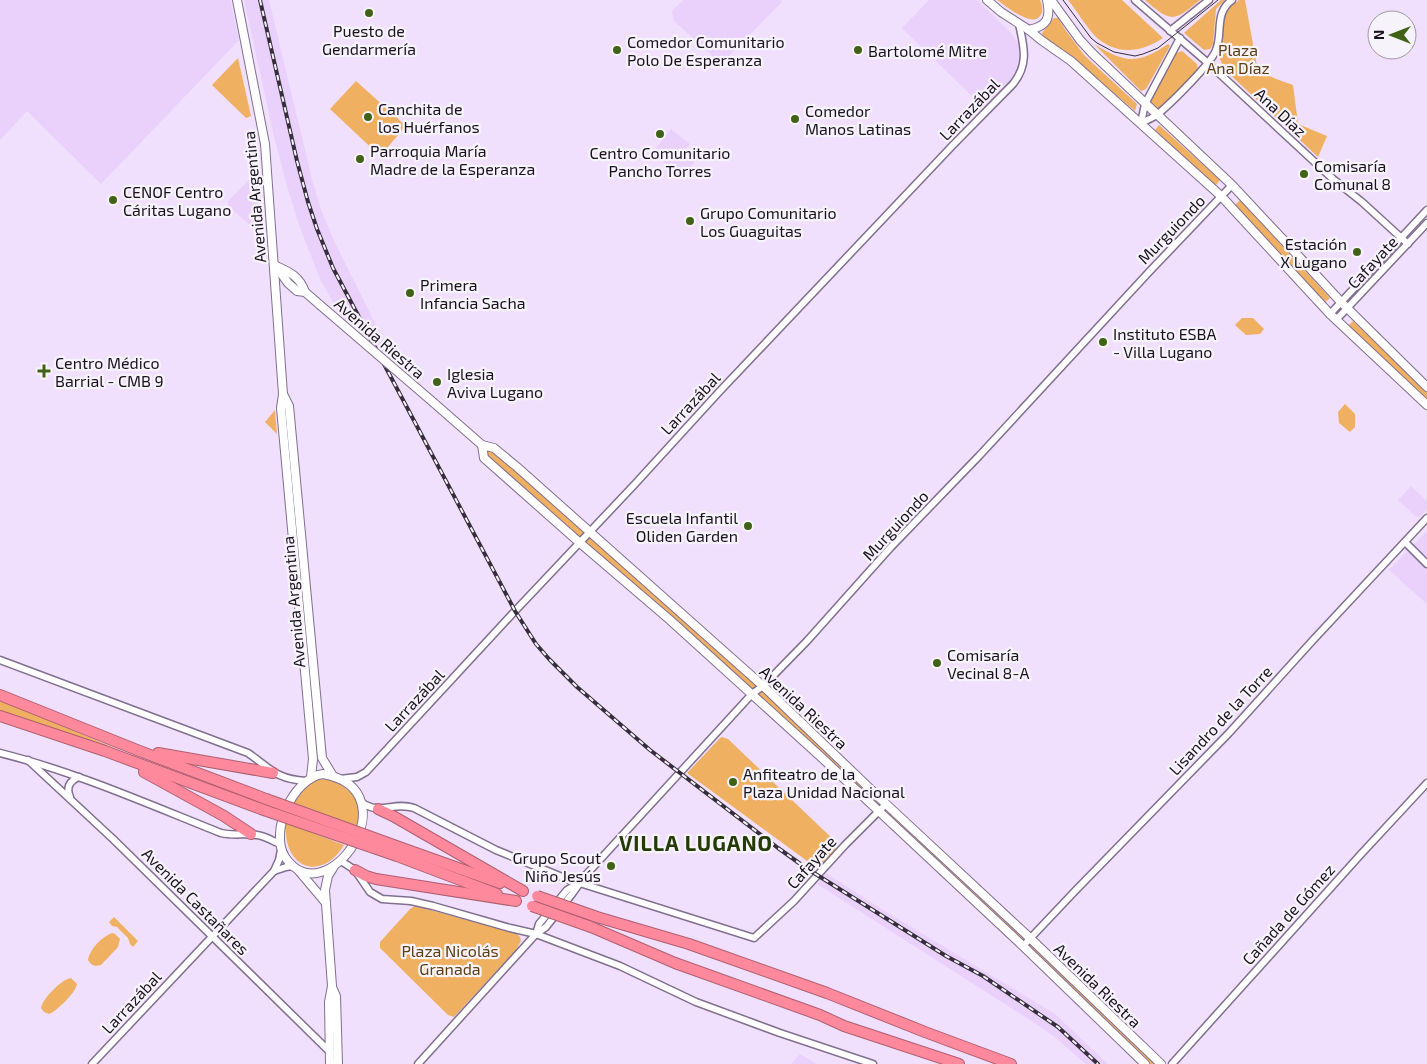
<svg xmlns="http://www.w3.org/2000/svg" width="1427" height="1064" viewBox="0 0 1427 1064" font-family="'Exo 2',sans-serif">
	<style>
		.built { fill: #ead1fc }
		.green { fill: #efb062 }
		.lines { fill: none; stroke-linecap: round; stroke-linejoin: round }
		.tertiary-casing { stroke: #816f8f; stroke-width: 9 }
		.secondary-casing { stroke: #816f8f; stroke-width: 10 }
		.motorway-casing { stroke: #ae5f70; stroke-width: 12 }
		.tertiary { stroke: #fff; stroke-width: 6 }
		.secondary { stroke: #fff; stroke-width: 8 }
		.motorway { stroke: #fe899c; stroke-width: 10 }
		.tram { stroke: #362e3c; stroke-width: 1 }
		.rail-casing { stroke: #362e3c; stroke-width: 4 }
		.rail { stroke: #f7f3fa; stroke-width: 2; stroke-dasharray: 5.5; stroke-linecap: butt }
		.secondary-bridge-casing { stroke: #816f8f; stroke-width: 10; stroke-linecap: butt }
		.motorway-bridge-casing { stroke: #ae5f70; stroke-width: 12; stroke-linecap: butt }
		.secondary-bridge { stroke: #fff; stroke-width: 8 }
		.motorway-bridge { stroke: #fe899c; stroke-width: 10 }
		.poi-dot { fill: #406116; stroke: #f7f3fa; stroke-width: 2 }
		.labels { text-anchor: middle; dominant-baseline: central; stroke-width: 4.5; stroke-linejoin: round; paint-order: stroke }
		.poi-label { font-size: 16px; fill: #19121e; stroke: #f7f3fa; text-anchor: start }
		.park-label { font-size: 16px; fill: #5e3e11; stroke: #f7f3fa }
		.street-label { font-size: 16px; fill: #19121e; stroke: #f7f3fa }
		.district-label { font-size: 21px; font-weight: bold; letter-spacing: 1px; fill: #253b07; stroke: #f7f3fa }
	</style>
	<rect width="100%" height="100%" fill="#f0e0fd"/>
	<!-- built -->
	<g class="built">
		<path d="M0 0H230L239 40 101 184 27 111 0 140Z"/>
		<path d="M244 0H269L313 183 322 212 336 245 394 361 340 315 320 279 299 225 289 193 274 137Z"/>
		<path d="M683 0H781L782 2 724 61H718L674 21 672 11Z"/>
		<path d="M929 0H977L1009 31 1017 41 1020 50 1016 71 1011 80 984 108 902 28Z"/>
		<path d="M671 129 690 144 684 152 695 161 683 177 652 153Z"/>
		<path d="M254 175 257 178 261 231 258 232 228 206V201Z"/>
		<path d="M1411 486 1427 501V509L1420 517H1416L1398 500Z"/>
		<path d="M1427 531V604L1389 570Z"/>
		<path d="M826 873 880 908 1055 1014 1108 1064H1086L1052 1035 1036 1024 817 884Z"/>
		<path d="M800 1054 817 1064H791Z"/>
	</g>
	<!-- green -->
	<g class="green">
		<path d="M997 0H1040C1042 5 1044 11 1040 16 1032 28 1006 6 997 0Z"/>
		<path d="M1068 0H1122L1163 38C1141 53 1115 56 1094 35 1085 25 1077 11 1068 0Z"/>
		<path d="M1145 0H1200C1174 22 1171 23 1145 0Z"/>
		<path d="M1221 0H1225L1216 9 1213 44 1210 49 1204 50 1184 33Z"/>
		<path d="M1239 0H1245L1257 66C1265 77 1281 80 1293 85L1298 124 1327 136 1318 157 1224 69 1220 59 1223 16 1226 10Z"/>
		<path d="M1054 18H1058L1066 31 1085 56 1137 104 1135 111 1074 59 1043 37 1042 33Z"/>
		<path d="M1094 44C1125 63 1137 65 1168 44L1170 46 1146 89 1141 91Z"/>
		<path d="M1182 51 1197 64 1198 70 1161 109H1156L1150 102V99L1176 53Z"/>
		<path d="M238 58 251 116 246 118 212 85Z"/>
		<path d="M356 81 406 126 380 156 330 109Z"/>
		<path d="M1159 125 1220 180 1215 186 1155 130Z"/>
		<path d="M1240 200 1330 298 1324 303 1234 206Z"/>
		<path d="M1242 318H1253L1264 329 1260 334 1246 335 1235 325Z"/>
		<path d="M1353 321 1427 392V401L1347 327Z"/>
		<path d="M1345 404 1355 414V427L1350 432 1339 423 1338 412Z"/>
		<path d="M275 410 277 434 265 422Z"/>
		<path d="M482 445 494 448 678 611 1161 1064H1145L821 757 484 458Z"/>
		<path d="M0 700 119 750 0 713Z"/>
		<path d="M722 737 728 739 835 841 836 849 818 869 687 773 720 738Z"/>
		<path d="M325 779 339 783 355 796 360 812 357 827 292 804C303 789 306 781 325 779Z"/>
		<path d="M286 823 344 845C321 883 282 868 286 823Z"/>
		<path d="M415 906 516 933 520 937 521 941 516 950 454 1017 448 1015 380 948V942L410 909Z"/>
		<path d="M114 917 138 941 133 947 130 944 128 938 117 927 112 926 109 922Z"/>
		<path d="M113 933 115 934 120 939 118 947 101 965 95 966 91 964 88 960C89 950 103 935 113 933Z"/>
		<path d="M71 978 77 984C76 992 57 1011 49 1014L44 1012 41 1008C42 999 62 979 71 978Z"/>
	</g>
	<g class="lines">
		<defs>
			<g id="tertiary">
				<path d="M1135 0 1208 63 1333 179 1362 202 1408 244"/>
				<path d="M1170 31 1209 0"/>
				<path d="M1141 123C1147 120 1153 118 1158 114 1171 103 1211 64 1216 50 1223 33 1214 13 1232 0"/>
				<path d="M1141 123 1145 104 1180 38"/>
				<path d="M1330 314 1427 210"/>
				<path d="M1336 320 1427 223"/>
				<path d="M1405 542 1427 564"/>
				<path d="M0 660 248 753C271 769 276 779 306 781"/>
				<path d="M0 753C76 772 148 804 221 833 233 836 245 833 257 835 265 836 273 841 280 844"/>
				<path d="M28 760 113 839 331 1053"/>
				<path d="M340 779 357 777 366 772 515 611 635 484 719 392 953 145 1013 84C1029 64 1024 47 1019 24"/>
				<path d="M70 797C66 788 69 781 79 777"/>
				<path d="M361 802C380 816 393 801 414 808L496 850 567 879 754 938 794 901 845 845 886 804"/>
				<path d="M341 861 355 870 370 892 382 899 411 901 433 906 510 928 536 934 620 966 696 1002 780 1033 873 1064"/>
				<path d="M274 871 286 867 292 866"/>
				<path d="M536 934 539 924 567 890 577 884"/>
				<path d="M1023 946 1076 890 1229 733 1314 639 1427 518"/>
				<path d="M92 1064 274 871 279 860 281 850"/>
				<path d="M418 1064 536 934 546 927 572 894 584 877 752 694 763 686 807 641 891 547 979 456 1149 272 1232 185"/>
				<path d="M1172 1064 1362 853 1427 783"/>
			</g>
			<g id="secondary">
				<path d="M237 0 265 144 283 394 281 408 313 759 311 777"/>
				<path d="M987 0 1001 12 1029 30 1041 40 1071 61 1221 196 1330 314 1427 405"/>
				<path d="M1051 0 1080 40 1092 53 1232 185 1305 263 1341 302 1427 387"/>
				<path d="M1029 30C1047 26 1051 19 1047 0"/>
				<path d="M275 265 288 283 297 291 305 292 320 305"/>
				<path d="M276 266C290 272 300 277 305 292"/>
				<path d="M283 394 289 406 322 758 333 776"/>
				<path d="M434 403 482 445 494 448 517 467 763 686 886 804 1031 939 1161 1064"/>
				<path d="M482 445 484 458 580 543 670 620 821 757 1023 946 1145 1064"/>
				<path d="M323 774C414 790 326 918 285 857 269 832 293 778 323 774Z"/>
				<path d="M299 871 326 903"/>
				<path d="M332 987 336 996 338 1064"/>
				<path d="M330 1064 329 1002 332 986 325 890 328 876 333 868"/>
			</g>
			<g id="motorway">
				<path d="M0 695 137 750 266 799"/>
				<path d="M0 716 105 751 261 809"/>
				<path d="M158 753 273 773"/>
				<path d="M144 772 224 816 251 834"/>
				<path d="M378 809 393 816 523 891"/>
				<path d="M399 847 500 883"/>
				<path d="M397 856 497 894"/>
				<path d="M355 870 366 876 376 879 516 901"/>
				<path d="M597 917 689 944 827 993 925 1032 1011 1064"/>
				<path d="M591 927 675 963 820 1015 844 1026 959 1064"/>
			</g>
		</defs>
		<!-- tertiary casing -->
		<use href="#tertiary" class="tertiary-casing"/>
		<!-- secondary casing -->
		<use href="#secondary" class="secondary-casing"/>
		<!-- motorway casing -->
		<use href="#motorway" class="motorway-casing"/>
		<!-- tertiary -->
		<use href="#tertiary" class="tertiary"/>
		<!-- secondary -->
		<use href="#secondary" class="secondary"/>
		<!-- motorway -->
		<use href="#motorway" class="motorway"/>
		<!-- tram -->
		<path class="tram" d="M1063 0 1091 38 1097 43 1114 52 1135 56 1143 54 1158 48 1218 0"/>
		<defs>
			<path id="rail" d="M260 0 297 161 308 202 317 229 333 268 515 611 536 644 549 659 577 687 650 750 778 848 806 868 946 956 983 976 1058 1027 1098 1064"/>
		</defs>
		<!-- rail casing -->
		<use href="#rail" class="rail-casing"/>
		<!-- rail -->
		<use href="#rail" class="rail"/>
		<defs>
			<path id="secondary-bridge" d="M320 305 434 403"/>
			<g id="motorway-bridge">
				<path d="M266 799 399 847"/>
				<path d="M261 809 397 856"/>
				<path d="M537 896 597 917"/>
				<path d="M532 906 591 927"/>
			</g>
		</defs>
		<!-- secondary-bridge casing -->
		<use href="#secondary-bridge" class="secondary-bridge-casing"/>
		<!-- motorway-bridge casing -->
		<use href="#motorway-bridge" class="motorway-bridge-casing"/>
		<!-- secondary-bridge -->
		<use href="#secondary-bridge" class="secondary-bridge"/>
		<!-- motorway-bridge -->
		<use href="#motorway-bridge" class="motorway-bridge"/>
	</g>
	<!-- markers -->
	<g class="poi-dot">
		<circle cx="369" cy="13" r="5"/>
		<circle cx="617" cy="50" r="5"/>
		<circle cx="858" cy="50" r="5"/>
		<circle cx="368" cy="117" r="5"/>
		<circle cx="795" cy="119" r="5"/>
		<circle cx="660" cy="134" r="5"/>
		<circle cx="360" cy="159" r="5"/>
		<circle cx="1304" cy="174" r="5"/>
		<circle cx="113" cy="200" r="5"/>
		<circle cx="690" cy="221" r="5"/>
		<circle cx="1357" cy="252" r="5"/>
		<circle cx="410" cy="293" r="5"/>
		<circle cx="1103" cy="342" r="5"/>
		<path d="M41.5 363.5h5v5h5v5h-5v5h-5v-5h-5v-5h5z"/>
		<circle cx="437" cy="382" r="5"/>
		<circle cx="748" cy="526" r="5"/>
		<circle cx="937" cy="663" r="5"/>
		<circle cx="733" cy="782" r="5"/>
		<circle cx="611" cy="866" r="5"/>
	</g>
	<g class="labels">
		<!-- poi labels -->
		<g class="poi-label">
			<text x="369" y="30" text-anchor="middle">Puesto de<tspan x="369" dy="18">Gendarmería</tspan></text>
			<text x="627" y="41">Comedor Comunitario<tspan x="627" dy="18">Polo De Esperanza</tspan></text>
			<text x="868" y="50">Bartolomé Mitre</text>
			<text x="378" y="108">Canchita de<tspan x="378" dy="18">los Huérfanos</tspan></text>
			<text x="805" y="110">Comedor<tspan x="805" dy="18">Manos Latinas</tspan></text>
			<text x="370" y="150">Parroquia María<tspan x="370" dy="18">Madre de la Esperanza</tspan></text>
			<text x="660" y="152" text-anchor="middle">Centro Comunitario<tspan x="660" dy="18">Pancho Torres</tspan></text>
			<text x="1314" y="165">Comisaría<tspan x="1314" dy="18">Comunal 8</tspan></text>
			<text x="123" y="191">CENOF Centro<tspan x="123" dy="18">Cáritas Lugano</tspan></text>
			<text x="700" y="212">Grupo Comunitario<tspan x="700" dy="18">Los Guaguitas</tspan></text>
			<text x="1347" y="243" text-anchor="end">Estación<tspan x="1347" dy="18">X Lugano</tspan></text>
			<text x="420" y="284">Primera<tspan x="420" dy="18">Infancia Sacha</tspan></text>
			<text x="1113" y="333">Instituto ESBA<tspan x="1113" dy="18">- Villa Lugano</tspan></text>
			<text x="55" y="362">Centro Médico<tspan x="55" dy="18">Barrial - CMB 9</tspan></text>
			<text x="447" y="373">Iglesia<tspan x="447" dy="18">Aviva Lugano</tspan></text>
			<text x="738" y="517" text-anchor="end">Escuela Infantil<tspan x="738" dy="18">Oliden Garden</tspan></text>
			<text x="947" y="654">Comisaría<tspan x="947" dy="18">Vecinal 8-A</tspan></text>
			<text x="743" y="773">Anfiteatro de la<tspan x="743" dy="18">Plaza Unidad Nacional</tspan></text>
			<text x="601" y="857" text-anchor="end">Grupo Scout<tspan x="601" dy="18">Niño Jesús</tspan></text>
		</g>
		<!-- park labels -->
		<g class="park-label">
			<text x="1238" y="49">Plaza<tspan x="1238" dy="18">Ana Díaz</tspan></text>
			<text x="450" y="950">Plaza Nicolás<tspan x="450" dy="18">Granada</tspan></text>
		</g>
		<!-- street labels -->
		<g class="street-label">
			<text transform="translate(969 109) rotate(-46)">Larrazábal</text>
			<text transform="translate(1281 112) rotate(43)">Ana Díaz</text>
			<text transform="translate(254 197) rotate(-95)">Avenida Argentina</text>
			<text transform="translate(1171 229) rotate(-46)">Murguiondo</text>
			<text transform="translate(1372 262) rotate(-47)">Cafayate</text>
			<text transform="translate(380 338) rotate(41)">Avenida Riestra</text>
			<text transform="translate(690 403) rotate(-47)">Larrazábal</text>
			<text transform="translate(895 525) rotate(-47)">Murguiondo</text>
			<text transform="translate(293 602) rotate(-95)">Avenida Argentina</text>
			<text transform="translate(414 700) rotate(-47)">Larrazábal</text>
			<text transform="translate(804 707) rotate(43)">Avenida Riestra</text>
			<text transform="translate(1220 720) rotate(-47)">Lisandro de la Torre</text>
			<text transform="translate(811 862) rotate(-48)">Cafayate</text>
			<text transform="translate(196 901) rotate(45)">Avenida Castañares</text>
			<text transform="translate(1288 914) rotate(-48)">Cañada de Gómez</text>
			<text transform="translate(1098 985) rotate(44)">Avenida Riestra</text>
			<text transform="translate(131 1002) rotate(-47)">Larrazábal</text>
		</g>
		<!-- district labels -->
		<g class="district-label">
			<text x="696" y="842">VILLA LUGANO</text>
		</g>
	</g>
	<!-- north arrow -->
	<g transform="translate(1392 35) rotate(270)"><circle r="24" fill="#f7f3fa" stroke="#9e99a2"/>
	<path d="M0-4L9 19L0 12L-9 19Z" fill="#406116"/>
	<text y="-8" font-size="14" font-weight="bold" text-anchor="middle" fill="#19121e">N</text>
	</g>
</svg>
